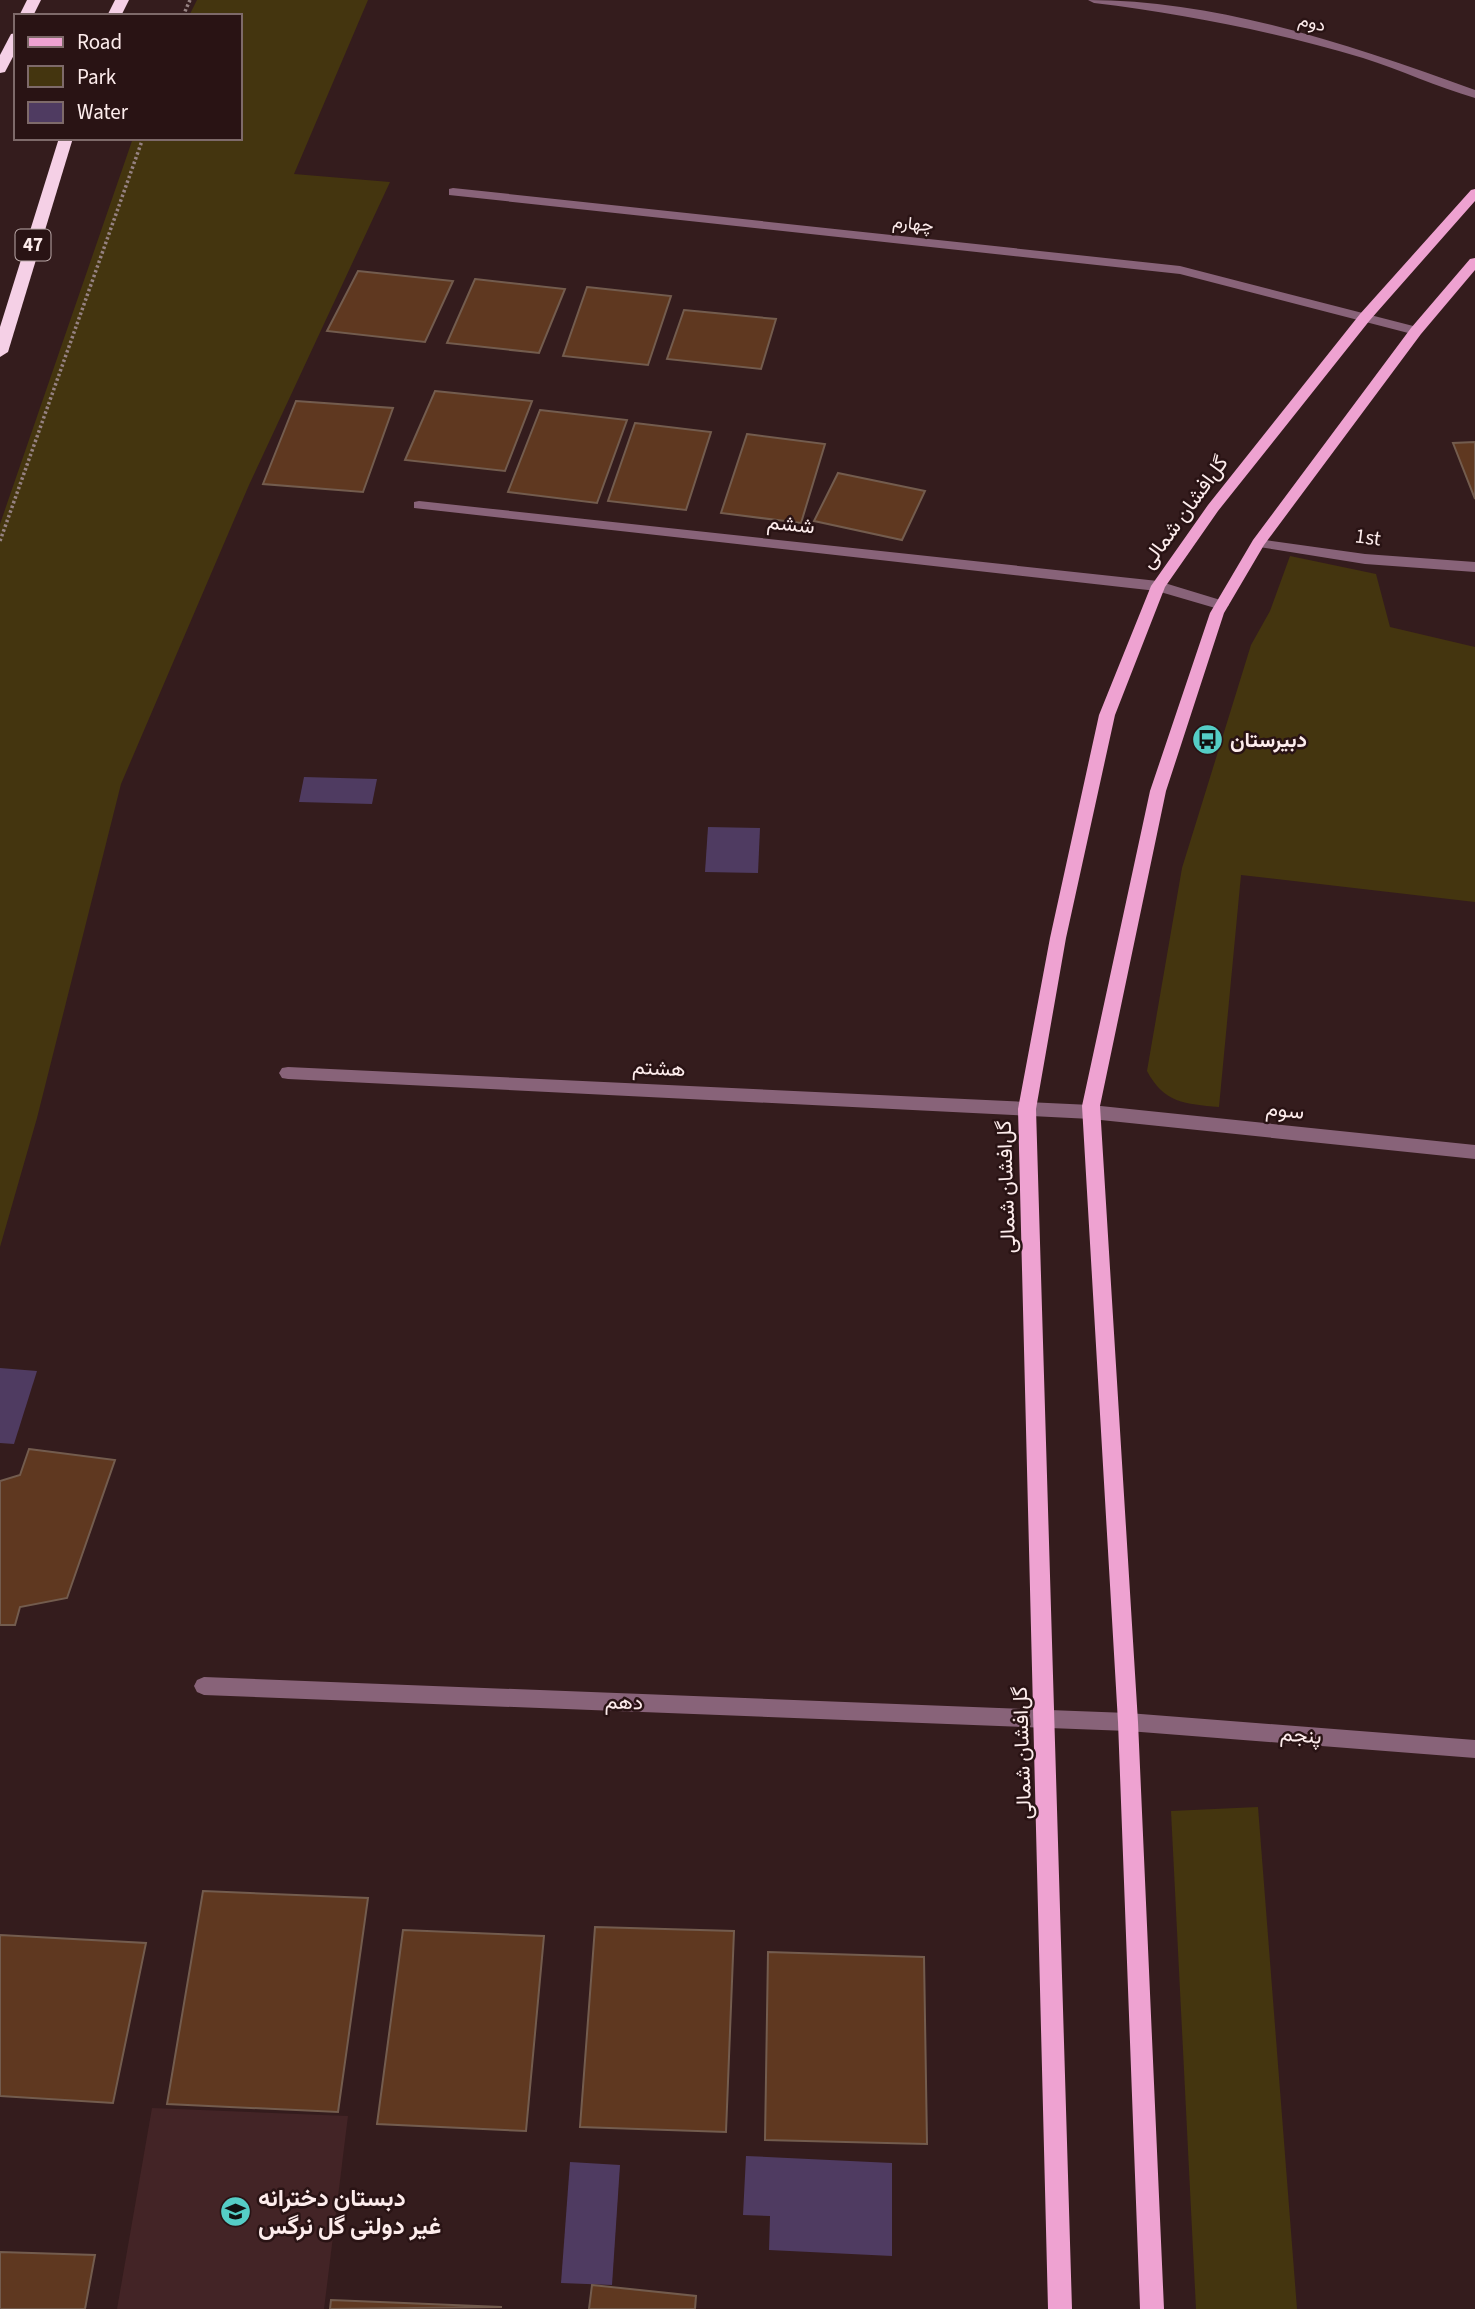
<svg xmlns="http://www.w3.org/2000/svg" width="1475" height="2309" viewBox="0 0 1475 2309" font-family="'Source Sans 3',Vazirmatn,sans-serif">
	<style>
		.built { fill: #432426 }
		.green { fill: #44350f }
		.water { fill: #4f3b61 }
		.building { fill: #5f3820; stroke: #735c4e; stroke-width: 2 }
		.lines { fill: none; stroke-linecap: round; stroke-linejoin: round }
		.path { stroke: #968282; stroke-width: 3.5; stroke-dasharray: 2.5 2.5; stroke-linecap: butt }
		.minor { fill: #886379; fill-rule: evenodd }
		.major { fill: #eea2d1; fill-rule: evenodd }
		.highway { fill: #f5d0e6; fill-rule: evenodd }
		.labels { text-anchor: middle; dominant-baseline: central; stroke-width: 5; stroke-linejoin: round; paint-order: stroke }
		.far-street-label { font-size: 18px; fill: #fdecec; stroke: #291314 }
		.shield { fill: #291314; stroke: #bdabab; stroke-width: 2 }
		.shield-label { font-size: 19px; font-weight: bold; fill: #fdecec }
		.street-label { font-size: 21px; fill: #fdecec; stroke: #291314 }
		.poi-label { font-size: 21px; font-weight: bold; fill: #fdecec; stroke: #291314; text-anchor: start }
		.near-poi-label { font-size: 24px; font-weight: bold; fill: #fdecec; stroke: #291314; text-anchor: start }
	</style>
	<rect width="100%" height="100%" fill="#341c1d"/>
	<!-- built -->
	<path class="built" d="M152 2108 348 2116 324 2309H117Z"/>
	<!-- green -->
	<g class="green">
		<path d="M197 0H368L294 174 390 182 249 485 121 784 37 1118 0 1247V524L133 138H240V16H189Z"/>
		<path d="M1290 556 1376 574 1390 627 1475 647V902L1241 875 1219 1107C1185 1104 1164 1103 1147 1071L1182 868 1251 645 1270 611Z"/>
		<path d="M1258 1807 1297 2309H1196L1171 1811Z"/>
	</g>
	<!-- water -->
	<g class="water">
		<path d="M304 777 377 779 372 804 299 802Z"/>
		<path d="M708 827 760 828 758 873 705 872Z"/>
		<path d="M0 1368 37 1371 14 1444 0 1443Z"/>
		<path d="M746 2156 892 2163V2256L769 2250 770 2216 743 2215Z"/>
		<path d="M570 2162 620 2165 612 2285 561 2283Z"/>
	</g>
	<!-- building -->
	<g class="building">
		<path d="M358 271 453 281 425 342 327 331Z"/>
		<path d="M475 279 565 289 539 353 447 343Z"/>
		<path d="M587 287 671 296 648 365 563 356Z"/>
		<path d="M684 310 776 319 761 369 667 359Z"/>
		<path d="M435 391 532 401 505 471 405 460Z"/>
		<path d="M296 401 393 408 363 492 263 484Z"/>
		<path d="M540 410 627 420 597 503 508 492Z"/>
		<path d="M635 423 711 432 686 510 608 501Z"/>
		<path d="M747 434 825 444 801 523 721 513Z"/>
		<path d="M1475 442V499L1453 443Z"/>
		<path d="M838 473 925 491 902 540 814 521Z"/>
		<path d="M29 1449 115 1460 67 1598 20 1607 15 1625H0V1481L20 1475Z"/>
		<path d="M203 1891 368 1898 338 2112 167 2104Z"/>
		<path d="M595 1927 734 1931 726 2132 580 2127Z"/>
		<path d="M403 1930 544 1936 526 2131 377 2124Z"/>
		<path d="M0 1935 146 1943 113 2103 0 2096Z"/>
		<path d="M768 1952 924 1957 927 2144 765 2140Z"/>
		<path d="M0 2252 95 2255 85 2309H0Z"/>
		<path d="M592 2285 696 2296 695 2309H589Z"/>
		<path d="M331 2300 502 2307 330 2309Z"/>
	</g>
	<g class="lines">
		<!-- path -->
		<g class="path">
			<path d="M183 16 190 0"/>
			<path d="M0 541 143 138"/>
		</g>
		<!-- minor -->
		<g class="minor">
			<path d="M1088 0C1221 0 1352 46 1475 90V98C1437 87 1401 70 1363 58 1275 32 1186 14 1094 3Z"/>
			<path d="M453 188 1180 266 1421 328 1423 331 1416 335 1180 274 449 195V189Z"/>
			<path d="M419 501 1158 581 1227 602 1229 605 1222 610 1157 591 414 508V502Z"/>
			<path d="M1258 539 1365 554 1475 562V572L1365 564 1253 546V540Z"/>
			<path d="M288 1067 1091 1105 1475 1145V1159L1091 1119 288 1079 282 1078 279 1073 282 1068Z"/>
			<path d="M204 1677 1128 1713 1475 1740V1758L1128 1731 204 1695 197 1692 194 1686 197 1680Z"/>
		</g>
		<!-- major -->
		<g class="major">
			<path d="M1475 189V201L1370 320 1218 511 1165 587 1115 715 1066 938 1036 1109 1072 2309H1048L1018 1109 1050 938 1099 715 1151 586 1208 505 1360 314 1471 190Z"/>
			<path d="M1475 258V270L1421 334 1264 545 1224 613 1166 791 1100 1106 1138 1722 1164 2309H1140L1118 1722 1082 1106 1150 791 1210 613 1253 540 1411 328 1470 259Z"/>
		</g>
		<!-- highway -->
		<g class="highway">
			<path d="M27 0H41L33 16H19Z"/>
			<path d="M115 0H129L121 16H107Z"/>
			<path d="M16 33V51L5 72 0 73V55L11 34Z"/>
			<path d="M59 138H73L8 352 0 357V327Z"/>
		</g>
	</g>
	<!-- icons -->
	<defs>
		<symbol id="bus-disc" viewBox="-11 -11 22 22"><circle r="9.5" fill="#55cdc6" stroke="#291314"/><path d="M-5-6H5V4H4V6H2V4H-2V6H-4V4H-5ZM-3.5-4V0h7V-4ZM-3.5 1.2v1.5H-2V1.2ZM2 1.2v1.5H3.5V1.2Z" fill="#111"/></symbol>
		<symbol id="school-disc" viewBox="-11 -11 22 22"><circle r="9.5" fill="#55cdc6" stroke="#291314"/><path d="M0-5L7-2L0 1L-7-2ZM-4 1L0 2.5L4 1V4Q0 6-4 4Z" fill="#111"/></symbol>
	</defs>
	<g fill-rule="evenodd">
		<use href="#bus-disc" x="1190" y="722" width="35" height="35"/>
		<use href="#school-disc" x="218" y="2194" width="35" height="35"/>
	</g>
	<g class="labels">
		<!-- far-street labels -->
		<g class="far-street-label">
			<text transform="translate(1312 23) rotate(15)">دوم</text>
			<text transform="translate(913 224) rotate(6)">چهارم</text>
		</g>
		<!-- shield labels -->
		<rect class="shield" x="15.5" y="229.5" width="35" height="31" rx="5"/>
		<g class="shield-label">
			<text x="33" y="245">47</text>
		</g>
		<!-- street labels -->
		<g class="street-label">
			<text transform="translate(1184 512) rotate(-54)">گل‌افشان شمالی</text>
			<text transform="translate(791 524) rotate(6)">ششم</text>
			<text transform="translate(1368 537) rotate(7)">1st</text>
			<text transform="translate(659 1068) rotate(3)">هشتم</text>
			<text transform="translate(1285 1110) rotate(6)">سوم</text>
			<text transform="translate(1006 1187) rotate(-92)">گل‌افشان شمالی</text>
			<text transform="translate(624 1702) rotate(2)">دهم</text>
			<text transform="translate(1301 1735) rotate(5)">پنجم</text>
			<text transform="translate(1022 1753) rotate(-92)">گل‌افشان شمالی</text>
		</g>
		<!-- poi labels -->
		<g class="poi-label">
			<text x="1230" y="740">دبیرستان</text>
		</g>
		<!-- near-poi labels -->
		<g class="near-poi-label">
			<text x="258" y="2198">دبستان دخترانه<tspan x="258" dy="28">غیر دولتی گل نرگس</tspan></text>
		</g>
	</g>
	<!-- legend -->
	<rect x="14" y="14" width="228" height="126" fill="#291314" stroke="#7e6a6a" stroke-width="2"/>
	<rect x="28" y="37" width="35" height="10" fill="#eea2d1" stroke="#7e6a6a" stroke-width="2"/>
	<text x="77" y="49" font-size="21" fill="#fdecec">Road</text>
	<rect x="28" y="66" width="35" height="21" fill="#44350f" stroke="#7e6a6a" stroke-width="2"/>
	<text x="77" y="84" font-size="21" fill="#fdecec">Park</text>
	<rect x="28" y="102" width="35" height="21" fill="#4f3b61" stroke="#7e6a6a" stroke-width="2"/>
	<text x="77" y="119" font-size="21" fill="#fdecec">Water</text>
</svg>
